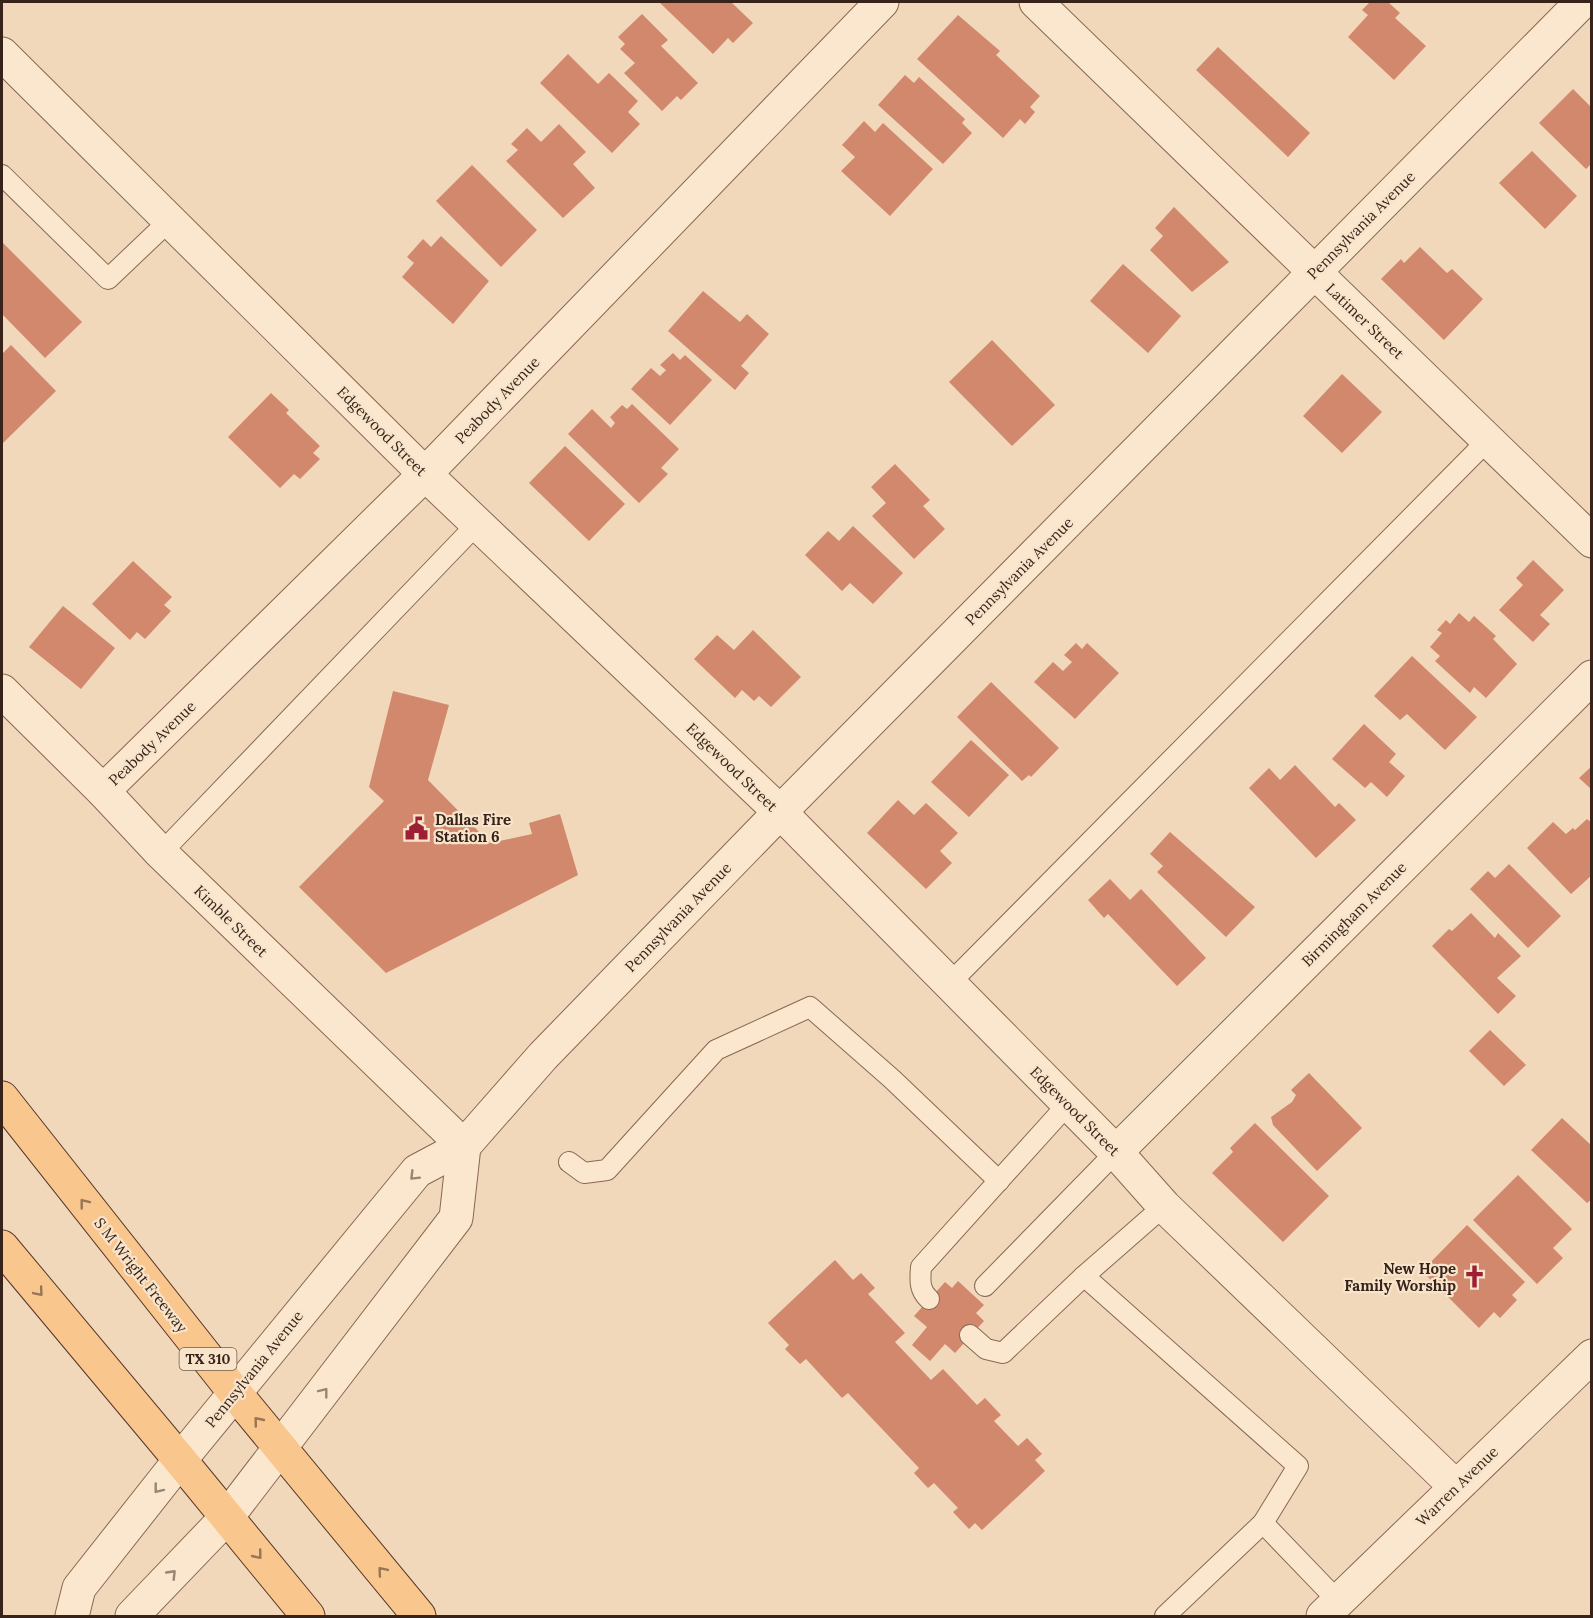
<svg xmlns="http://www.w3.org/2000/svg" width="1593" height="1618" viewBox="0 0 1593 1618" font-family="Lora,serif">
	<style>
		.building { fill: #d2886d }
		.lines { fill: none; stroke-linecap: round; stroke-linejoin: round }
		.service-casing { stroke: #896853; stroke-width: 22 }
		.minor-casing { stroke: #896853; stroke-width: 35 }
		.tertiary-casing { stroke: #896853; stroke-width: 35 }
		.primary-casing { stroke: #563729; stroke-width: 35 }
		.service { stroke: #fbe7ce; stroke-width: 20 }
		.minor { stroke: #fbe7ce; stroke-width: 33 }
		.tertiary { stroke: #fbe7ce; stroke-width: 33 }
		.primary { stroke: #f9c78e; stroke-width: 33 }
		.oneway { stroke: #998574 }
		.oneway2 { stroke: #987554 }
		.labels { text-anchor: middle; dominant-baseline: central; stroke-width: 4.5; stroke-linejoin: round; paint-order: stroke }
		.shield { fill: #f8e4ca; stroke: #715d4f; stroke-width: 1.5 }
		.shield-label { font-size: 14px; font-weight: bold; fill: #37231a }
		.street-label { font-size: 15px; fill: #37231a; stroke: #f8e4ca }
		.poi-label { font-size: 15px; font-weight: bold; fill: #37231a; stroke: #f8e4ca; text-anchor: start }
	</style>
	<rect width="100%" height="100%" fill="#f1d8ba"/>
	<!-- building -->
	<g class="building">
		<path d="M659 2H731L753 23 733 43 728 38 713 54Z"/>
		<path d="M1370 2H1388L1400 13 1395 18 1426 46 1394 80 1348 37 1368 15 1362 10Z"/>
		<path d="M642 14 668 40 661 46 698 83 681 100 677 96 662 111 624 73 635 63 620 49 625 44 618 37Z"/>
		<path d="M958 15 1000 51 996 55 1040 96 1030 107 1035 112 1025 124 1020 119 1003 138 917 59Z"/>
		<path d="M1218 47 1310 133 1288 157 1196 70Z"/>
		<path d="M568 54 598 84 609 73 638 101 628 112 640 124 612 153 540 83Z"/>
		<path d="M905 75 914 83 919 77 965 119 962 123 972 133 943 164 878 105Z"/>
		<path d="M1573 89 1592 108V163L1586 169 1539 123Z"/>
		<path d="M864 121 875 132 883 123 933 169 890 216 841 171 855 157 842 145Z"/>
		<path d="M559 124 586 152 573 164 595 188 563 218 506 161 518 150 511 144 527 128 541 142Z"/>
		<path d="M1532 151 1577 196 1545 229 1499 183Z"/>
		<path d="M472 165 537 230 501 267 436 201Z"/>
		<path d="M1174 207 1229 262 1192 292 1150 250 1163 236 1155 228Z"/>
		<path d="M441 236 489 281 453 324 402 277 414 263 407 257 423 239 431 247Z"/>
		<path d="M2 242 82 322 45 358 2 314Z"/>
		<path d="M1420 247 1447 273 1452 269 1483 299 1444 340 1381 279 1401 259 1404 263Z"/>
		<path d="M1123 264 1181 316 1148 353 1090 301Z"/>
		<path d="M703 291 740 322 747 314 769 334 741 366 749 373 735 390 668 331Z"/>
		<path d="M992 340 1055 405 1012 446 949 382Z"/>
		<path d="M11 345 56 391 2 444V354Z"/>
		<path d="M673 353 680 360 685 355 712 380 670 425 631 389 651 368 660 376 666 370 660 365Z"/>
		<path d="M1342 374 1382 412 1342 453 1303 416Z"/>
		<path d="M271 393 289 410 286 413 320 446 313 453 320 459 300 479 294 474 280 488 228 437Z"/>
		<path d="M632 404 679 449 661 468 668 474 639 503 568 434 592 409 611 428 615 423 610 417 622 405 627 409Z"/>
		<path d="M565 446 625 504 589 541 529 483Z"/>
		<path d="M895 464 930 500 923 506 945 529 914 559 872 516 886 503 871 487Z"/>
		<path d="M853 526 903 573 873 604 850 583 842 591 805 555 828 531 839 541Z"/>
		<path d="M1533 560 1564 590 1540 615 1550 624 1533 642 1499 610 1523 585 1516 578Z"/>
		<path d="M133 561 172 597 164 605 171 611 145 639 137 632 130 640 92 604Z"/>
		<path d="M63 606 115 648 81 689 29 647Z"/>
		<path d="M1459 613 1469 622 1474 616 1496 636 1493 639 1517 664 1486 698 1474 687 1470 693 1435 661 1440 656 1430 647 1442 633 1437 630 1446 620 1450 624Z"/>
		<path d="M753 630 801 677 771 707 759 696 754 701 742 690 735 698 694 659 717 635 734 650Z"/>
		<path d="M1076 643 1082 649 1087 643 1119 673 1075 719 1034 682 1053 662 1063 671 1072 662 1064 655Z"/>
		<path d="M1412 656 1477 717 1445 750 1407 714 1400 720 1374 696Z"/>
		<path d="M991 682 1059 748 1031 777 1029 775 1022 781 957 717Z"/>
		<path d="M393 691 449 705 428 780 490 843 532 834 529 823 560 814 578 875 386 973 299 887 384 801 369 787Z"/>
		<path d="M1364 724 1396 754 1389 762 1405 776 1387 797 1371 782 1365 788 1332 759Z"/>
		<path d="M971 740 1009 775 969 817 931 782Z"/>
		<path d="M1295 765 1335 807 1339 803 1356 820 1316 858 1249 788 1269 768 1280 780Z"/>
		<path d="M1592 766V790L1579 778Z"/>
		<path d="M898 800 914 815 926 803 958 833 940 851 952 863 926 889 867 833Z"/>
		<path d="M1587 819 1592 823V875L1571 894 1527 848 1553 822 1566 834 1573 828 1575 830Z"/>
		<path d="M1170 832 1255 907 1226 937 1157 872 1163 866 1150 854Z"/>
		<path d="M1509 864 1561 916 1528 948 1470 889 1488 871 1495 878Z"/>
		<path d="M1110 879 1130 900 1141 889 1206 958 1177 986 1108 914 1104 918 1088 900Z"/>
		<path d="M1471 913 1495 938 1498 933 1521 956 1497 978 1516 996 1498 1014 1432 946 1449 929 1452 931Z"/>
		<path d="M1490 1030 1526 1065 1504 1086 1469 1051Z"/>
		<path d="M1309 1073 1362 1128 1317 1171 1273 1125 1271 1117 1292 1102 1296 1095 1291 1090Z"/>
		<path d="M1562 1118 1592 1146V1199L1587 1203 1531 1150Z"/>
		<path d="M1255 1123 1329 1196 1283 1242 1212 1173 1233 1152 1230 1148Z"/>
		<path d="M1518 1175 1572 1229 1553 1248 1563 1258 1537 1284 1473 1220Z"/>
		<path d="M1467 1225 1525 1282 1512 1295 1517 1300 1500 1318 1494 1312 1479 1328 1422 1271Z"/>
		<path d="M835 1260 853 1280 861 1273 875 1288 868 1294 905 1333 895 1342 931 1380 943 1369 977 1405 985 1398 1001 1415 994 1421 1018 1446 1027 1438 1042 1454 1035 1460 1045 1471 982 1530 975 1523 969 1529 953 1512 958 1508 934 1483 928 1488 914 1473 919 1468 848 1393 842 1398 806 1359 800 1364 785 1349 789 1345 768 1323Z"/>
		<path d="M958 1281 984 1305 976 1313 984 1321 955 1353 945 1344 930 1361 912 1345 927 1327 914 1316 945 1282 952 1288Z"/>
	</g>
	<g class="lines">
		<defs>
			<g id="service">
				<path d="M2 175 108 279 170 220"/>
				<path d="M161 853 477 524"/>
				<path d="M950 983 1488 440"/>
				<path d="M569 1162 584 1173 607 1170 716 1050 810 1007 892 1079 999 1181"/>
				<path d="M1084 1276 1298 1466 1263 1523 1165 1616"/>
				<path d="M985 1286 1116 1152"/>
				<path d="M929 1299C919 1290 920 1280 921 1267L1068 1104"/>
				<path d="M970 1335 986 1349 1003 1353 1084 1276 1164 1206"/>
				<path d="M1263 1523 1338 1601"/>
			</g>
			<g id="minor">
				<path d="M1036 2C1222 180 1406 361 1592 541"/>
				<path d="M2 54 425 474 780 812 1116 1152 1164 1206 1456 1487"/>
				<path d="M2 691 103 791 161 853 464 1146"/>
				<path d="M103 791 425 474 882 2"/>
				<path d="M1116 1152 1592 677"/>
				<path d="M1323 1616 1592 1356"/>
			</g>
			<g id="tertiary">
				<path d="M72 1616 79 1588 180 1460 417 1171 464 1146 543 1056 780 812 1582 2"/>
				<path d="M132 1616 227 1517 456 1218 464 1146"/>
			</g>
			<g id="primary">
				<path d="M2 1098 235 1393 419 1616"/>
				<path d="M2 1247 180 1460 308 1616"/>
			</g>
		</defs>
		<!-- service casing -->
		<use href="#service" class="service-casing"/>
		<!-- minor casing -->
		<use href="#minor" class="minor-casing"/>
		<!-- tertiary casing -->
		<use href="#tertiary" class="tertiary-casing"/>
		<!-- primary casing -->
		<use href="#primary" class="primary-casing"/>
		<!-- service -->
		<use href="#service" class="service"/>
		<!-- minor -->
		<use href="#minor" class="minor"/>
		<!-- tertiary -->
		<use href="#tertiary" class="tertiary"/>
		<!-- primary -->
		<use href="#primary" class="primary"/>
	</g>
	<!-- one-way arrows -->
	<defs><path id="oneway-chevron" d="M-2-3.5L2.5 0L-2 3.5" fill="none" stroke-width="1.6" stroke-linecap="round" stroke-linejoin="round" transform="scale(1.5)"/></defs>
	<g class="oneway">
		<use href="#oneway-chevron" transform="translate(414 1176) rotate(135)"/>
		<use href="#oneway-chevron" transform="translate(324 1392) rotate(-52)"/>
		<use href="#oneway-chevron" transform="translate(158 1489) rotate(128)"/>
		<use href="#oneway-chevron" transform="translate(172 1574) rotate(-46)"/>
	</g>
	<g class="oneway2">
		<use href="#oneway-chevron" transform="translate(84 1203) rotate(-128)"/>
		<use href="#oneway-chevron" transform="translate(39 1292) rotate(50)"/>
		<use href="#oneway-chevron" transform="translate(258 1421) rotate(-129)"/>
		<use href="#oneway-chevron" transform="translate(258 1555) rotate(51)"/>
		<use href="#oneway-chevron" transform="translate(382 1571) rotate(-130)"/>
	</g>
	<!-- icons -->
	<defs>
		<symbol id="civic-bare" viewBox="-9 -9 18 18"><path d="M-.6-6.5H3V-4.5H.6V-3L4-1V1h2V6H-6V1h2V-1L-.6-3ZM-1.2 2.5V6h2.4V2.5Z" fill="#9c1f33" stroke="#f8e4ca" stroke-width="2.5" paint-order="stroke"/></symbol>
		<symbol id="church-bare" viewBox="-9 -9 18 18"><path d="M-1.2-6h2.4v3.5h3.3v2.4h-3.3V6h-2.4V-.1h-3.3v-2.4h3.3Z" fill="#9c1f33" stroke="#f8e4ca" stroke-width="2.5" paint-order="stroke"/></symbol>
	</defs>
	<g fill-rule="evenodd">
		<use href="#civic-bare" x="400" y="812" width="33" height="33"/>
		<use href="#church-bare" x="1458" y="1260" width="33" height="33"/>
	</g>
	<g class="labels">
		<!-- shield labels -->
		<rect class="shield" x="179.5" y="1348" width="57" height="22" rx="4.5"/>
		<g class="shield-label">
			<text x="208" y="1359">TX 310</text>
		</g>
		<!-- street labels -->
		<g class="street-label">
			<text transform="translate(1361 225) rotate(-45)">Pennsylvania Avenue</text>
			<text transform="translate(1365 321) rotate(44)">Latimer Street</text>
			<text transform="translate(497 400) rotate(-46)">Peabody Avenue</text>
			<text transform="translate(382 431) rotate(45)">Edgewood Street</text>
			<text transform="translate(1019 571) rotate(-45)">Pennsylvania Avenue</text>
			<text transform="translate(152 743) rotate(-44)">Peabody Avenue</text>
			<text transform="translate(732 767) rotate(44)">Edgewood Street</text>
			<text transform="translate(1354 914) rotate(-45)">Birmingham Avenue</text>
			<text transform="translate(678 917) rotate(-46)">Pennsylvania Avenue</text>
			<text transform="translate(231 921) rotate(44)">Kimble Street</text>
			<text transform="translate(1075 1111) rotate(45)">Edgewood Street</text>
			<text transform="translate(141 1275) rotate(52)">S M Wright Freeway</text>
			<text transform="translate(254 1369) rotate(-51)">Pennsylvania Avenue</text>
			<text transform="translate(1457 1486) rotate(-44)">Warren Avenue</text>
		</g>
		<!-- poi labels -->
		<g class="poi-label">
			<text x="435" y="819">Dallas Fire<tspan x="435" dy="17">Station 6</tspan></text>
			<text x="1456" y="1268" text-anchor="end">New Hope<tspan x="1456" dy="17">Family Worship</tspan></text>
		</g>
	</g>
	<!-- border -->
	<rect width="1593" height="1618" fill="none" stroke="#37231a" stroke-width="6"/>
</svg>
